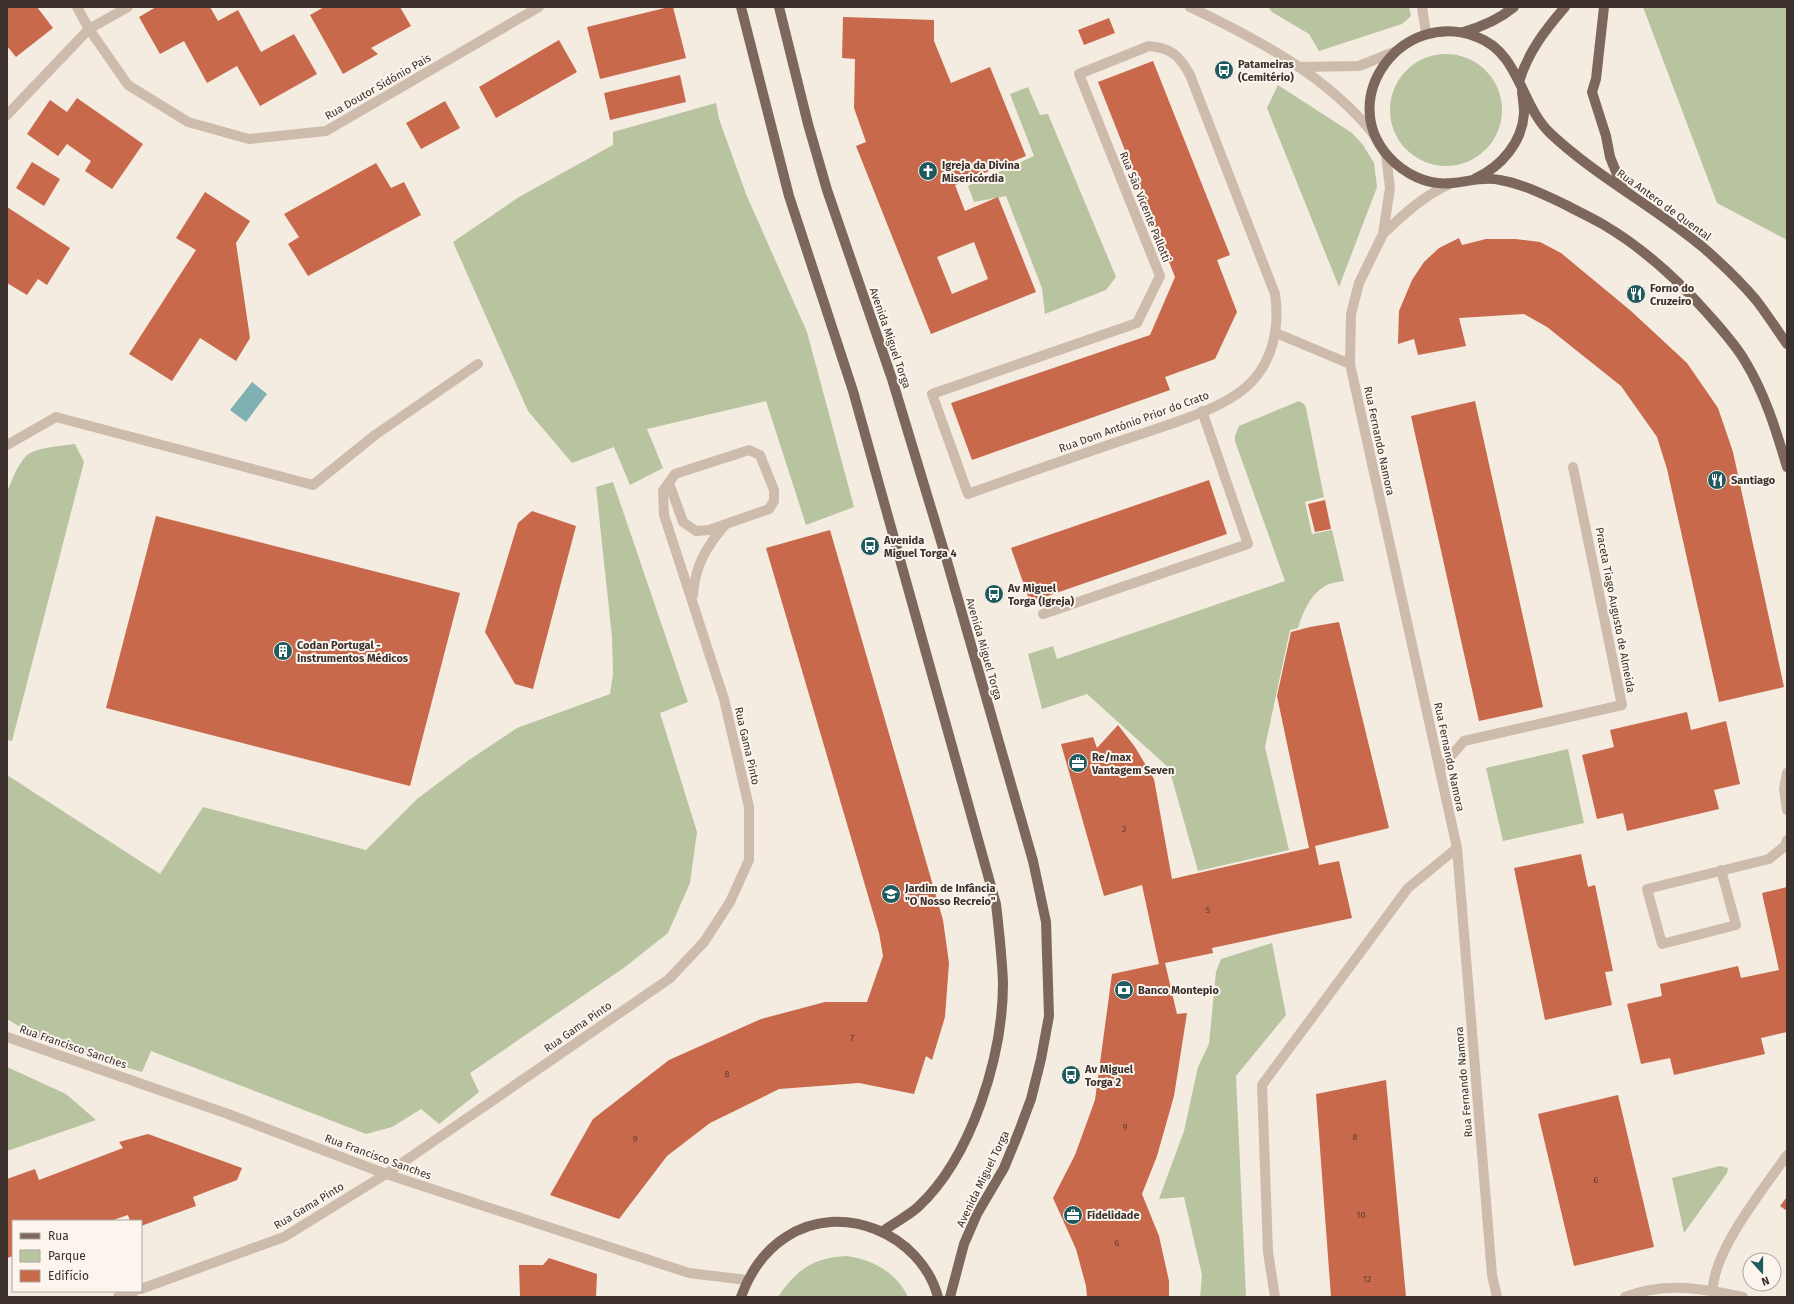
<svg xmlns="http://www.w3.org/2000/svg" width="1794" height="1304" viewBox="0 0 1794 1304" font-family="'Fira Sans',sans-serif">
	<style>
		.green { fill: #b8c4a0 }
		.water { fill: #7fb0b2 }
		.building { fill: #c8694b; fill-rule: evenodd }
		.lines { fill: none; stroke-linecap: round; stroke-linejoin: round }
		.minor { stroke: #cdbbac; stroke-width: 10 }
		.major { stroke: #7d675c; stroke-width: 10 }
		.labels { text-anchor: middle; dominant-baseline: central; stroke-width: 4; stroke-linejoin: round; paint-order: stroke }
		.number-label { font-size: 9px; fill: #5e3e33 }
		.poi-label { font-size: 11px; font-weight: bold; fill: #3b302b; stroke: #fbf5ee; text-anchor: start }
		.street-label { font-size: 11px; fill: #3b302b; stroke: #fbf5ee }
	</style>
	<rect width="100%" height="100%" fill="#f4ebe1"/>
	<!-- green -->
	<g class="green">
		<path d="M1268 7H1409L1411 16 1402 24 1319 51 1309 34 1272 12Z"/>
		<path d="M1643 7H1787V240L1717 203Z"/>
		<circle cx="1446" cy="110" r="56"/>
		<path d="M1278 85 1352 133 1363 145 1374 163 1377 187 1339 287 1267 108Z"/>
		<path d="M1028 87 1040 115 1048 114 1116 277 1106 290 1045 314 1042 288 1006 196 974 202 968 186 1034 156 1010 94Z"/>
		<path d="M716 103 719 119 746 194 807 332 854 507 806 525 766 401 647 429 663 468 630 485 614 447 572 463 528 411 453 242 519 197 613 145V132Z"/>
		<path d="M1299 401 1304 404 1306 408 1324 497 1305 502 1312 534 1332 530 1344 581C1338 582 1330 583 1325 586 1310 595 1303 612 1298 628L1290 630 1265 747 1289 850 1198 871 1169 768 1087 694 1042 709 1028 654 1053 646 1057 659 1285 581 1235 441V436L1239 426Z"/>
		<path d="M75 444 84 462 12 741 7 740V492C12 480 17 466 26 456 35 447 63 446 75 444Z"/>
		<path d="M613 482 688 702 660 713 697 832 690 883 668 933 625 967 470 1073 479 1092 439 1124 421 1109 392 1127 366 1134 151 1051 142 1072 50 1045 7 1019V775L160 874 203 807 366 850 417 799 469 760 517 728 610 694 613 674 612 637 596 487Z"/>
		<path d="M1568 749 1584 823 1503 841 1486 768Z"/>
		<path d="M1272 943 1286 1015 1236 1076 1246 1297H1200L1202 1275 1184 1197 1159 1199 1184 1131 1198 1067 1209 1044 1216 972 1221 959Z"/>
		<path d="M7 1067 66 1094 96 1120 7 1151Z"/>
		<path d="M1720 1166 1728 1168 1727 1173 1684 1233 1672 1178Z"/>
		<path d="M847 1256C873 1260 896 1272 908 1297H778C796 1270 814 1257 847 1256Z"/>
	</g>
	<!-- water -->
	<path class="water" d="M252 382 267 394 246 422 230 410Z"/>
	<!-- building -->
	<g class="building">
		<path d="M7 7H37L53 28 16 57 7 46Z"/>
		<path d="M156 7H210L218 21 238 10 261 52 294 34 317 74 260 106 237 66 207 83 184 41 160 54 139 17Z"/>
		<path d="M324 7H400L411 26 371 48 378 54 343 74 310 15Z"/>
		<path d="M669 7H673L686 58 600 79 587 27Z"/>
		<path d="M843 17 934 20V41L951 83 990 67 1026 156 955 185 965 211 998 197 1036 292 931 334 856 146 866 142 854 108 855 59 842 58ZM974 242 988 279 952 294 937 257Z"/>
		<path d="M1109 18 1115 33 1084 45 1078 30Z"/>
		<path d="M559 40 577 72 496 118 479 87Z"/>
		<path d="M1153 61 1230 255 1217 260 1237 312 1215 359 1165 377 1170 390 972 460 951 403 1150 335 1175 277 1098 82Z"/>
		<path d="M680 75 686 102 610 120 604 93Z"/>
		<path d="M77 98 143 144 112 189 85 171 91 161 67 144 58 156 27 134 50 100 67 112Z"/>
		<path d="M445 101 460 128 421 149 406 123Z"/>
		<path d="M32 162 60 179 44 206 16 188Z"/>
		<path d="M376 163 391 188 404 182 421 215 308 276 288 244 299 237 284 214Z"/>
		<path d="M205 192 250 221 236 243 250 338 236 361 200 338 172 381 129 354 196 250 176 238Z"/>
		<path d="M7 207 70 248 47 285 38 279 27 295 7 283Z"/>
		<path d="M1459 238 1462 245 1486 239H1515L1540 242 1561 253 1631 311 1687 363 1718 408 1733 452 1784 687 1719 702 1667 469 1657 437 1621 386 1547 327 1524 314 1459 318 1466 346 1418 355 1414 339 1398 344 1399 311 1412 280 1424 262 1439 248Z"/>
		<path d="M1475 401 1543 707 1479 721 1411 416Z"/>
		<path d="M1209 480 1227 534 1030 602 1011 548Z"/>
		<path d="M1325 500 1331 529 1315 532 1308 504Z"/>
		<path d="M532 511 576 526 533 689 515 684 485 632 518 523Z"/>
		<path d="M156 516 460 593 410 786 106 708Z"/>
		<path d="M830 530 943 920 949 963 945 1017 932 1060 926 1056 914 1094 859 1083 779 1089 710 1123 667 1156 619 1219 550 1195 593 1119 669 1060 761 1019 825 1002H867L883 956 879 933 766 548Z"/>
		<path d="M1339 622 1389 828 1315 846 1319 865 1339 861 1352 918 1212 948 1213 953 1165 963 1177 1014 1187 1013 1174 1096 1157 1156 1142 1194 1159 1236 1169 1281V1297H1087L1086 1286 1076 1249 1053 1198 1075 1155 1095 1100 1112 974 1159 964 1142 885 1104 896 1061 744 1093 737 1097 748 1118 725 1135 747 1154 779 1172 879 1309 848 1277 696 1291 632 1310 627Z"/>
		<path d="M1687 712 1691 730 1726 721 1740 784 1714 790 1719 809 1627 831 1623 813 1597 819 1582 755 1614 747 1610 730Z"/>
		<path d="M1581 854 1588 887 1595 885 1613 971 1605 972 1612 1005 1545 1020 1514 868Z"/>
		<path d="M1787 887V1032L1761 1038 1765 1054 1674 1075 1670 1058 1641 1064 1627 1004 1662 996 1660 984 1738 966 1741 978 1779 970 1762 893Z"/>
		<path d="M1386 1080 1406 1297H1331L1316 1094Z"/>
		<path d="M1618 1095 1654 1247 1574 1266 1538 1114Z"/>
		<path d="M148 1134 242 1168 237 1180 193 1197 196 1206 141 1226V1221H130L128 1215 110 1221H13V1256L7 1258V1179L35 1169 39 1180 123 1148 119 1142Z"/>
		<path d="M1787 1197V1211L1780 1206Z"/>
		<path d="M549 1258 597 1274 596 1297H520L519 1265H543Z"/>
	</g>
	<g class="lines">
		<!-- minor -->
		<g class="minor">
			<path d="M77 7 89 29 128 85 188 122 249 139 326 131 539 7"/>
			<path d="M1190 7C1257 39 1328 76 1375 136"/>
			<path d="M1422 7 1426 33"/>
			<path d="M1149 46C1171 48 1179 55 1190 75L1275 294C1280 328 1273 364 1245 388 1220 410 1167 425 1135 436 1079 455 1023 474 968 494L932 394 1137 323 1160 276 1079 74Z"/>
			<path d="M1300 67 1359 66 1394 52"/>
			<path d="M7 115 89 29 128 7"/>
			<path d="M1386 154 1390 188 1383 234 1359 283 1351 314 1350 364 1457 848 1492 1275 1497 1297"/>
			<path d="M1383 234C1404 214 1423 196 1450 184"/>
			<path d="M1276 333 1350 364"/>
			<path d="M7 445 56 417 313 485 375 435 478 364"/>
			<path d="M693 595C695 566 706 547 725 525"/>
			<path d="M1043 614 1248 544 1202 411"/>
			<path d="M1440 769 1464 741 1622 705 1573 467"/>
			<path d="M1787 773 1784 789 1787 810"/>
			<path d="M1721 870 1736 925 1662 944 1647 889 1769 859 1785 846 1787 840"/>
			<path d="M7 1037 228 1114 386 1174 689 1273 747 1280"/>
			<path d="M141 1289 284 1237 386 1174 669 979 704 942 730 902 749 860V807L724 699 664 515 663 491 675 474 749 450 760 455 774 490V501L769 509 709 530 696 531 683 522 669 483"/>
			<path d="M118 1297 135 1291"/>
			<path d="M1275 1297 1268 1252 1262 1085 1408 888 1457 848"/>
			<path d="M1625 1297C1665 1282 1702 1288 1743 1297"/>
			<path d="M1713 1297C1708 1256 1764 1189 1787 1155"/>
		</g>
		<!-- major -->
		<g class="major">
			<path d="M741 7 789 196 853 391 996 904C999 930 1002 956 1003 983 1003 1055 972 1157 918 1207 908 1216 894 1223 883 1231"/>
			<path d="M779 7 808 124 827 190 892 379 947 561 1033 861 1046 922 1049 1016 1041 1059 1031 1099 1018 1134 1004 1168 977 1214 964 1244 950 1297"/>
			<path d="M1604 7 1596 79 1592 92 1606 136 1610 157 1623 189"/>
			<path d="M1463 32C1482 27 1498 20 1514 7"/>
			<path d="M1519 82C1528 52 1545 30 1565 7"/>
			<path d="M1476 178C1501 167 1522 142 1524 114 1524 107 1523 99 1522 92"/>
			<path d="M1787 344C1777 330 1767 314 1756 300 1741 282 1723 265 1705 249 1657 208 1598 178 1551 134 1520 105 1520 53 1477 37 1403 8 1336 97 1388 156 1404 174 1428 186 1452 183 1468 182 1484 176 1500 180 1523 184 1545 195 1566 205 1579 212 1592 218 1604 225 1643 248 1678 280 1708 314 1721 329 1735 344 1745 361 1765 394 1776 430 1787 467"/>
			<path d="M741 1297C750 1272 763 1252 786 1237 841 1200 921 1234 938 1297"/>
		</g>
	</g>
	<!-- icons -->
	<defs>
		<symbol id="bus-disc" viewBox="-11 -11 22 22"><circle r="9.5" fill="#1f5a5e" stroke="#fbf5ee"/><path d="M-5-6H5V4H4V6H2V4H-2V6H-4V4H-5ZM-3.5-4V0h7V-4ZM-3.5 1.2v1.5H-2V1.2ZM2 1.2v1.5H3.5V1.2Z" fill="#fff"/></symbol>
		<symbol id="church-disc" viewBox="-11 -11 22 22"><circle r="9.5" fill="#1f5a5e" stroke="#fbf5ee"/><path d="M-1.2-6h2.4v3.5h3.3v2.4h-3.3V6h-2.4V-.1h-3.3v-2.4h3.3Z" fill="#fff"/></symbol>
		<symbol id="restaurant-disc" viewBox="-11 -11 22 22"><circle r="9.5" fill="#1f5a5e" stroke="#fbf5ee"/><path d="M-5-6h1v4h1v-4h1v4h1v-4h1v5L-1.5 .5V6h-2V.5L-5-1ZM5-6V6H3V1.5H1.5Q1.5-4 5-6Z" fill="#fff"/></symbol>
		<symbol id="building-disc" viewBox="-11 -11 22 22"><circle r="9.5" fill="#1f5a5e" stroke="#fbf5ee"/><path d="M-4-6H4V6H1V3H-1V6H-4ZM-2.5-4.3h1.7v1.8h-1.7ZM.8-4.3h1.7v1.8H.8ZM-2.5-1h1.7V.8h-1.7ZM.8-1h1.7V.8H.8Z" fill="#fff"/></symbol>
		<symbol id="office-disc" viewBox="-11 -11 22 22"><circle r="9.5" fill="#1f5a5e" stroke="#fbf5ee"/><path d="M-6-3h4V-5.5h4V-3h4V5H-6ZM-1-4.5V-3h2v-1.5ZM-6 0V1H6V0Z" fill="#fff"/></symbol>
		<symbol id="school-disc" viewBox="-11 -11 22 22"><circle r="9.5" fill="#1f5a5e" stroke="#fbf5ee"/><path d="M0-5L7-2L0 1L-7-2ZM-4 1L0 2.5L4 1V4Q0 6-4 4Z" fill="#fff"/></symbol>
		<symbol id="bank-disc" viewBox="-11 -11 22 22"><circle r="9.5" fill="#1f5a5e" stroke="#fbf5ee"/><path d="M-6-4H6V4H-6ZM0-2.3a2.3 2.3 0 1 0 0 4.6a2.3 2.3 0 1 0 0-4.6Z" fill="#fff"/></symbol>
	</defs>
	<g fill-rule="evenodd">
		<use href="#bus-disc" x="1213" y="59" width="22" height="22"/>
		<use href="#church-disc" x="917" y="160" width="22" height="22"/>
		<use href="#restaurant-disc" x="1625" y="283" width="22" height="22"/>
		<use href="#restaurant-disc" x="1706" y="469" width="22" height="22"/>
		<use href="#bus-disc" x="859" y="535" width="22" height="22"/>
		<use href="#bus-disc" x="983" y="583" width="22" height="22"/>
		<use href="#building-disc" x="272" y="640" width="22" height="22"/>
		<use href="#office-disc" x="1067" y="752" width="22" height="22"/>
		<use href="#school-disc" x="880" y="883" width="22" height="22"/>
		<use href="#bank-disc" x="1113" y="979" width="22" height="22"/>
		<use href="#bus-disc" x="1060" y="1064" width="22" height="22"/>
		<use href="#office-disc" x="1062" y="1204" width="22" height="22"/>
	</g>
	<g class="labels">
		<!-- number labels -->
		<g class="number-label">
			<text x="1124" y="829">3</text>
			<text x="1208" y="910">5</text>
			<text x="852" y="1038">7</text>
			<text x="727" y="1074">8</text>
			<text x="1125" y="1127">9</text>
			<text x="1355" y="1137">8</text>
			<text x="635" y="1139">9</text>
			<text x="1596" y="1180">6</text>
			<text x="1361" y="1215">10</text>
			<text x="1117" y="1243">6</text>
			<text x="1367" y="1279">12</text>
		</g>
		<!-- poi labels -->
		<g class="poi-label">
			<text x="1238" y="64">Patameiras<tspan x="1238" dy="13">(Cemitério)</tspan></text>
			<text x="942" y="165">Igreja da Divina<tspan x="942" dy="13">Misericórdia</tspan></text>
			<text x="1650" y="288">Forno do<tspan x="1650" dy="13">Cruzeiro</tspan></text>
			<text x="1731" y="480">Santiago</text>
			<text x="884" y="540">Avenida<tspan x="884" dy="13">Miguel Torga 4</tspan></text>
			<text x="1008" y="588">Av Miguel<tspan x="1008" dy="13">Torga (Igreja)</tspan></text>
			<text x="297" y="645">Codan Portugal -<tspan x="297" dy="13">Instrumentos Médicos</tspan></text>
			<text x="1092" y="757">Re/max<tspan x="1092" dy="13">Vantagem Seven</tspan></text>
			<text x="905" y="888">Jardim de Infância<tspan x="905" dy="13">"O Nosso Recreio"</tspan></text>
			<text x="1138" y="990">Banco Montepio</text>
			<text x="1085" y="1069">Av Miguel<tspan x="1085" dy="13">Torga 2</tspan></text>
			<text x="1087" y="1215">Fidelidade</text>
		</g>
		<!-- street labels -->
		<g class="street-label">
			<text transform="translate(378 87) rotate(-30)">Rua Doutor Sidónio Pais</text>
			<text transform="translate(1664 205) rotate(36)">Rua Antero de Quental</text>
			<text transform="translate(1145 207) rotate(68)">Rua São Vicente Pallotti</text>
			<text transform="translate(890 338) rotate(71)">Avenida Miguel Torga</text>
			<text transform="translate(1134 422) rotate(-20)">Rua Dom António Prior do Crato</text>
			<text transform="translate(1379 441) rotate(78)">Rua Fernando Namora</text>
			<text transform="translate(1615 610) rotate(79)">Praceta Tiago Augusto de Almeida</text>
			<text transform="translate(984 649) rotate(74)">Avenida Miguel Torga</text>
			<text transform="translate(747 746) rotate(77)">Rua Gama Pinto</text>
			<text transform="translate(1449 757) rotate(78)">Rua Fernando Namora</text>
			<text transform="translate(578 1027) rotate(-35)">Rua Gama Pinto</text>
			<text transform="translate(73 1047) rotate(19)">Rua Francisco Sanches</text>
			<text transform="translate(1464 1082) rotate(-95)">Rua Fernando Namora</text>
			<text transform="translate(378 1157) rotate(20)">Rua Francisco Sanches</text>
			<text transform="translate(983 1179) rotate(-64)">Avenida Miguel Torga</text>
			<text transform="translate(309 1206) rotate(-31)">Rua Gama Pinto</text>
		</g>
	</g>
	<!-- border -->
	<rect width="1794" height="1304" fill="none" stroke="#3b302b" stroke-width="16"/>
	<!-- legend -->
	<rect x="12" y="1220" width="130" height="72" fill="#fbf5ee" stroke="#aea6a0"/>
	<rect x="20" y="1233" width="20" height="6" fill="#7d675c" stroke="#aea6a0"/>
	<text x="48" y="1240" font-size="12" fill="#3b302b">Rua</text>
	<rect x="20" y="1250" width="20" height="12" fill="#b8c4a0" stroke="#aea6a0"/>
	<text x="48" y="1260" font-size="12" fill="#3b302b">Parque</text>
	<rect x="20" y="1270" width="20" height="12" fill="#c8694b" stroke="#aea6a0"/>
	<text x="48" y="1280" font-size="12" fill="#3b302b">Edifício</text>
	<!-- north arrow -->
	<g transform="translate(1762 1272) rotate(159)"><circle r="19" fill="#fbf5ee" stroke="#aea6a0"/>
	<path d="M0-3L7 15L0 10L-7 15Z" fill="#1f5a5e"/>
	<text y="-6" font-size="11" font-weight="bold" text-anchor="middle" fill="#3b302b">N</text>
	</g>
</svg>
